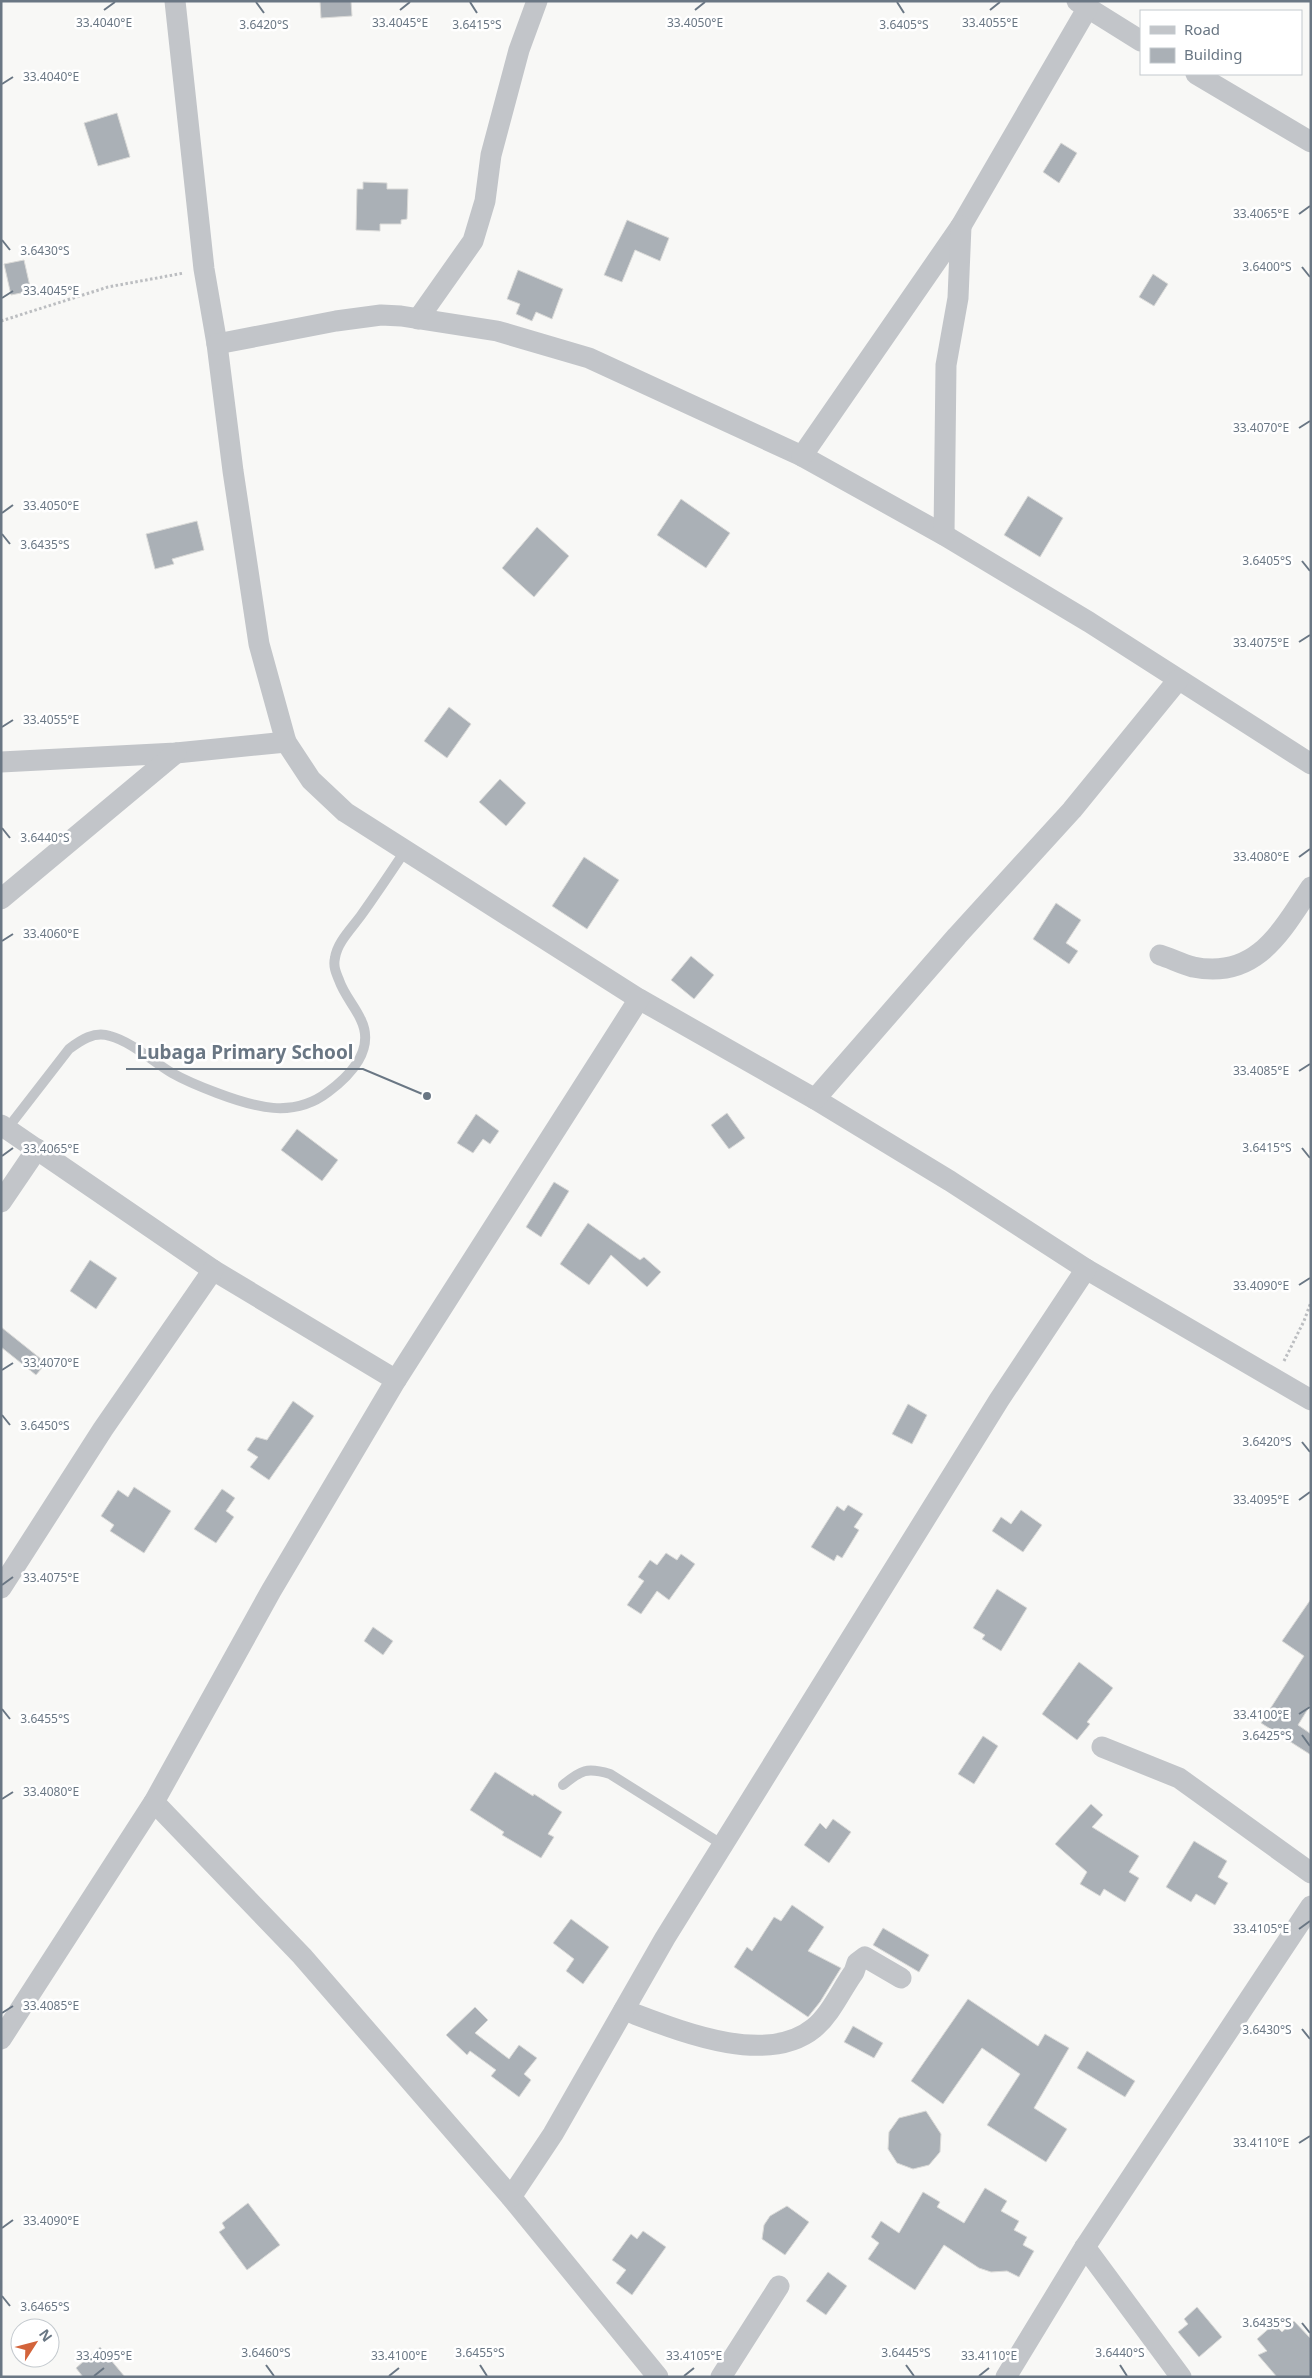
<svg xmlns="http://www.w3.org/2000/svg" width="1312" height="2378" viewBox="0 0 1312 2378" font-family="'Noto Sans',sans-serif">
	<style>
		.building { fill: #aab0b6; stroke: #dadad8 }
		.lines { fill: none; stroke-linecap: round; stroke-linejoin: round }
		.path { stroke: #bcbec1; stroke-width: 3; stroke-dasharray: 2.5 2.5; stroke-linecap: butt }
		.lane { stroke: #c2c5c9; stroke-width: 10 }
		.street { stroke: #c2c5c9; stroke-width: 21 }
		.ticks { fill: none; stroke: #6a7784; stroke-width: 2 }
		.ticks-label { font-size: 12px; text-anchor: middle; fill: #6a7784; stroke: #fff; stroke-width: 5; stroke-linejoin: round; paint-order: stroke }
		.leader { fill: none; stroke: #6a7784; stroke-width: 2 }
		.callout-dot { fill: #6a7784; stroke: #fff; stroke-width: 2 }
		.callout-label { font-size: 19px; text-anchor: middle; font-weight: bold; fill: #6a7784; stroke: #fff; stroke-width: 5; stroke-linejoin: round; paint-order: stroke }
	</style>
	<rect width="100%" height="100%" fill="#f8f8f6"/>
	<!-- building -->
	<g class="building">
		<path d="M320 1H351L352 16 321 18Z"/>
		<path d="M117 113 130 157 98 166 84 123Z"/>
		<path d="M1061 143 1077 153 1059 183 1043 172Z"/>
		<path d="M363 182 387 183V189H408L407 219 401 220V224H380V231L356 230 357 189H363Z"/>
		<path d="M627 220 669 238 660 261 635 250 622 282 604 275Z"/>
		<path d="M24 260 31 291 11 295 4 264Z"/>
		<path d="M518 270 563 289 552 319 536 312 532 321 516 314 520 304 507 299Z"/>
		<path d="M1153 274 1168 284 1154 306 1139 297Z"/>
		<path d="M1028 496 1063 518 1040 557 1004 535Z"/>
		<path d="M681 499 730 533 706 568 657 535Z"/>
		<path d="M197 521 204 550 172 559 174 564 155 569 146 534Z"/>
		<path d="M537 527 569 556 534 597 502 568Z"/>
		<path d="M449 707 471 724 447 758 424 741Z"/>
		<path d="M500 779 526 803 506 826 479 802Z"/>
		<path d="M584 857 619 880 587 929 552 906Z"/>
		<path d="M1056 903 1081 920 1066 943 1078 951 1069 964 1033 939Z"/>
		<path d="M691 956 714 975 694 999 671 980Z"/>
		<path d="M727 1113 745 1138 729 1149 711 1125Z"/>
		<path d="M476 1114 499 1131 490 1144 483 1139 473 1153 457 1143Z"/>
		<path d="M297 1129 338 1160 322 1181 281 1150Z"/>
		<path d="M554 1182 569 1191 541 1237 526 1227Z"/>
		<path d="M588 1223 640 1260 644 1257 661 1272 647 1287 611 1255 589 1285 560 1264Z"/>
		<path d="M90 1260 117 1278 96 1309 70 1291Z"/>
		<path d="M1 1327 46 1363 36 1375 1 1347Z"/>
		<path d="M293 1401 314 1416 269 1480 250 1467 258 1457 247 1450 256 1437 267 1440Z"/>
		<path d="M908 1404 927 1415 912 1444 892 1434Z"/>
		<path d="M134 1487 171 1511 144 1553 110 1531 114 1525 101 1516 118 1490 128 1497Z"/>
		<path d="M222 1489 235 1498 226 1511 234 1517 216 1543 194 1529Z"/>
		<path d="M848 1505 863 1514 854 1527 859 1530 842 1558 837 1555 834 1561 811 1547 837 1506 844 1511Z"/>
		<path d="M1021 1510 1042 1525 1023 1552 992 1531 1001 1517 1011 1524Z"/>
		<path d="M666 1553 677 1560 681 1554 695 1564 669 1600 657 1591 641 1614 627 1605 644 1581 638 1577 650 1560 657 1565Z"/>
		<path d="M997 1589 1027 1608 1001 1651 982 1639 985 1635 973 1628Z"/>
		<path d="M1311 1599V1704L1298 1725 1311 1734V1755L1261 1723 1304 1656 1282 1641Z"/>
		<path d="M373 1627 393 1641 383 1655 364 1641Z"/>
		<path d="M1079 1662 1113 1688 1087 1722 1090 1724 1077 1740 1042 1714Z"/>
		<path d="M983 1736 998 1746 974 1784 958 1774Z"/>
		<path d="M495 1772 533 1796 534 1794 562 1812 548 1834 554 1837 541 1858 502 1835 504 1832 470 1810Z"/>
		<path d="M1091 1804 1103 1815 1092 1827 1139 1856 1129 1872 1139 1878 1125 1902 1104 1889 1100 1896 1080 1884 1087 1872 1055 1844Z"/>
		<path d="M833 1819 851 1832 829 1863 804 1845 820 1823 826 1829Z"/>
		<path d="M1194 1841 1227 1861 1218 1877 1228 1883 1215 1905 1196 1894 1191 1902 1166 1887Z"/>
		<path d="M792 1905 824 1927 808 1951 841 1968 820 2002 808 2017 734 1967 747 1947 752 1951 774 1917 781 1921Z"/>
		<path d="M571 1919 609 1947 583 1984 566 1971 574 1959 553 1943Z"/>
		<path d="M883 1928 929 1955 919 1972 873 1945Z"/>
		<path d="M968 1999 1038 2046 1045 2034 1069 2048 1034 2108 1067 2129 1046 2162 987 2125 1020 2074 982 2048 943 2104 911 2081Z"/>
		<path d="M475 2007 488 2020 475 2033 509 2059 519 2045 537 2058 524 2074 531 2080 519 2097 491 2076 496 2070 470 2051 467 2055 446 2035Z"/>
		<path d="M853 2026 883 2043 874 2058 844 2042Z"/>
		<path d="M1087 2051 1135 2081 1125 2097 1077 2068Z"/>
		<path d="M926 2111 941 2134 940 2152 929 2165 913 2169 897 2163 888 2149 889 2132 899 2118Z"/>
		<path d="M985 2188 1007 2201 1001 2211 1019 2221 1014 2230 1027 2237 1023 2245 1034 2251 1019 2277 1007 2271 991 2272 979 2268 944 2245 915 2290 868 2259 879 2243 871 2237 881 2221 899 2233 923 2192 940 2202 937 2207 964 2223Z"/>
		<path d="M248 2203 280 2245 247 2270 219 2232 225 2228 222 2223Z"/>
		<path d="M787 2206 809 2222 785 2255 762 2239 764 2225 770 2216Z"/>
		<path d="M643 2231 666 2247 632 2295 616 2283 626 2270 612 2260 631 2234 637 2239Z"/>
		<path d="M828 2272 847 2286 826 2315 806 2301Z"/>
		<path d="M1197 2307 1222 2337 1199 2357 1178 2332 1188 2324 1184 2319Z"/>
		<path d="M1294 2321 1311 2339V2377H1277L1258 2355 1267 2351 1257 2339 1274 2324 1282 2332Z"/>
		<path d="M100 2347 125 2377H83L76 2368Z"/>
	</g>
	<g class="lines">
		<!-- path -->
		<g class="path">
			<path d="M1 321 108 287 184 273"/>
			<path d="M1284 1361 1304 1321 1311 1302"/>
		</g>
		<!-- lane -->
		<g class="lane">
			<path d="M7 1129 69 1049C81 1040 94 1031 110 1036 132 1042 152 1061 172 1073 186 1081 201 1087 217 1093 254 1107 293 1119 328 1092 351 1075 375 1049 361 1020 355 1006 344 995 339 980 336 973 333 966 335 958 337 942 353 927 362 914 377 893 391 872 405 851"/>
			<path d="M563 1785C581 1770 587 1767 610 1774L723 1845"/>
		</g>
		<!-- street -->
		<g class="street">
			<path d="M175 1 204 269 217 344 233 471 259 644 286 742 311 780 345 812 639 999 815 1099 950 1181 1086 1269 1311 1400"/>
			<path d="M1077 1 1141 41"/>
			<path d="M1196 74 1311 142"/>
			<path d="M418 319 473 241 485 201 491 155 519 50 537 1"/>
			<path d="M217 344 336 321 381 315 401 316 497 331 589 358 802 456 944 535 1089 622 1311 764"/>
			<path d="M802 456 961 226 1087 9"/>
			<path d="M944 535 946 365 958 298 961 226"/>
			<path d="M1 762 176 753 286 742"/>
			<path d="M1 899 176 753"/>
			<path d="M1160 955C1170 958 1182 964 1193 967 1256 980 1281 932 1311 887"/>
			<path d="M815 1099 957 936 1072 810 1178 680"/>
			<path d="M1 1125 213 1270 396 1380"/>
			<path d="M1 1202 37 1149"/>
			<path d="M1 1588 103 1429 213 1270"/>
			<path d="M1102 1747 1179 1778 1311 1873"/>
			<path d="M154 1802 302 1956 511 2197 658 2377"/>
			<path d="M624 2010C675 2029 765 2068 814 2028 831 2014 841 1990 854 1972L857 1963 865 1957 901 1978"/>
			<path d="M1 2039 154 1802 271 1591 396 1380 639 999"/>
			<path d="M511 2197 553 2134 665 1938 999 1400 1086 1269"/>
			<path d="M1085 2247 1181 2377"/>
			<path d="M721 2377 779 2286"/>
			<path d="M1006 2377 1085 2247 1311 1906"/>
		</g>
	</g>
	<!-- ticks -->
	<path class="ticks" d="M256 2 264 13M470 2 477 13M897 2 904 13M104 10 115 2M400 10 410 2M695 10 705 2M990 10 1000 2M2 84 13 77M1299 214 1310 206M2 240 10 250M1302 267 1310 277M2 298 13 291M1299 428 1310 421M2 513 13 505M2 534 10 544M1302 561 1310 571M1299 642 1310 635M2 727 13 720M2 828 10 838M1299 857 1310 849M2 941 13 934M1299 1071 1310 1064M1302 1148 1310 1158M2 1156 13 1148M1299 1285 1310 1278M2 1370 13 1363M2 1415 10 1425M1302 1442 1310 1452M1299 1500 1310 1492M2 1585 13 1577M2 1709 10 1719M1299 1714 1310 1707M1302 1735 1310 1746M2 1799 13 1792M1299 1929 1310 1921M2 2013 13 2006M1302 2029 1310 2039M1299 2143 1310 2136M2 2228 13 2220M2 2296 10 2306M1302 2323 1310 2333M266 2365 274 2376M480 2365 487 2376M906 2365 914 2376M1120 2365 1127 2376M94 2376 104 2368M389 2376 399 2368M684 2376 694 2368M979 2376 989 2368"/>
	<g class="ticks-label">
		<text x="990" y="27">33.4055°E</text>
		<text x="104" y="27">33.4040°E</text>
		<text x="400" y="27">33.4045°E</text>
		<text x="695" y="27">33.4050°E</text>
		<text x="264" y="29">3.6420°S</text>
		<text x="477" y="29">3.6415°S</text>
		<text x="904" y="29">3.6405°S</text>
		<text x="51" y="81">33.4040°E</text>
		<text x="1261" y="218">33.4065°E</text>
		<text x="45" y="255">3.6430°S</text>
		<text x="1267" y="271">3.6400°S</text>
		<text x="51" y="295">33.4045°E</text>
		<text x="1261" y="432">33.4070°E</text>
		<text x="51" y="510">33.4050°E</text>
		<text x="45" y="549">3.6435°S</text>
		<text x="1267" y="565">3.6405°S</text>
		<text x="1261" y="647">33.4075°E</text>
		<text x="51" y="724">33.4055°E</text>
		<text x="45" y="842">3.6440°S</text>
		<text x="1261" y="861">33.4080°E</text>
		<text x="51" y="938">33.4060°E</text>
		<text x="1261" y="1075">33.4085°E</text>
		<text x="1267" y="1152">3.6415°S</text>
		<text x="51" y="1153">33.4065°E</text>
		<text x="1261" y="1290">33.4090°E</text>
		<text x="51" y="1367">33.4070°E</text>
		<text x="45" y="1430">3.6450°S</text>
		<text x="1267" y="1446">3.6420°S</text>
		<text x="1261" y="1504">33.4095°E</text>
		<text x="51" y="1582">33.4075°E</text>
		<text x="1261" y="1719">33.4100°E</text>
		<text x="45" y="1723">3.6455°S</text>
		<text x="1267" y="1740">3.6425°S</text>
		<text x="51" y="1796">33.4080°E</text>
		<text x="1261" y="1933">33.4105°E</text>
		<text x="51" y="2010">33.4085°E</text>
		<text x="1267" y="2034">3.6430°S</text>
		<text x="1261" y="2147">33.4110°E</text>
		<text x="51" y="2225">33.4090°E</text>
		<text x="45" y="2311">3.6465°S</text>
		<text x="1267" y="2327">3.6435°S</text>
		<text x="266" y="2357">3.6460°S</text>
		<text x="480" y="2357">3.6455°S</text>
		<text x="906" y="2357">3.6445°S</text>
		<text x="1120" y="2357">3.6440°S</text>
		<text x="104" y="2360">33.4095°E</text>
		<text x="399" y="2360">33.4100°E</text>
		<text x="694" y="2360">33.4105°E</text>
		<text x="989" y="2360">33.4110°E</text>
	</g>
	<!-- callouts -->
	<path class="leader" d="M427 1096L363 1069H126"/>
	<circle class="callout-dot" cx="427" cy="1096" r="5"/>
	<g class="callout-label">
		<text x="245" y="1059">Lubaga Primary School</text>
	</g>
	<!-- border -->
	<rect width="1312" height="2378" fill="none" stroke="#6a7784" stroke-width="5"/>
	<!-- legend -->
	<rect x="1140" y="10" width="162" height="65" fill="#ffffff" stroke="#c3c9ce"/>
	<rect x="1150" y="26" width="25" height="8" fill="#c2c5c9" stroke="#c3c9ce"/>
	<text x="1184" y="35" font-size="15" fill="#6a7784">Road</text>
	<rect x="1150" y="48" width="25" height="15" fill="#aab0b6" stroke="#c3c9ce"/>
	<text x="1184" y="60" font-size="15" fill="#6a7784">Building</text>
	<!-- north arrow -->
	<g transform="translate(35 2343) rotate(54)"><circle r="24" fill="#ffffff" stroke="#c3c9ce"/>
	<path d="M0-4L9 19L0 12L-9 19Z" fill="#d3643b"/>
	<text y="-8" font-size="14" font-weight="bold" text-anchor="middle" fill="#6a7784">N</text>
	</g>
</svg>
